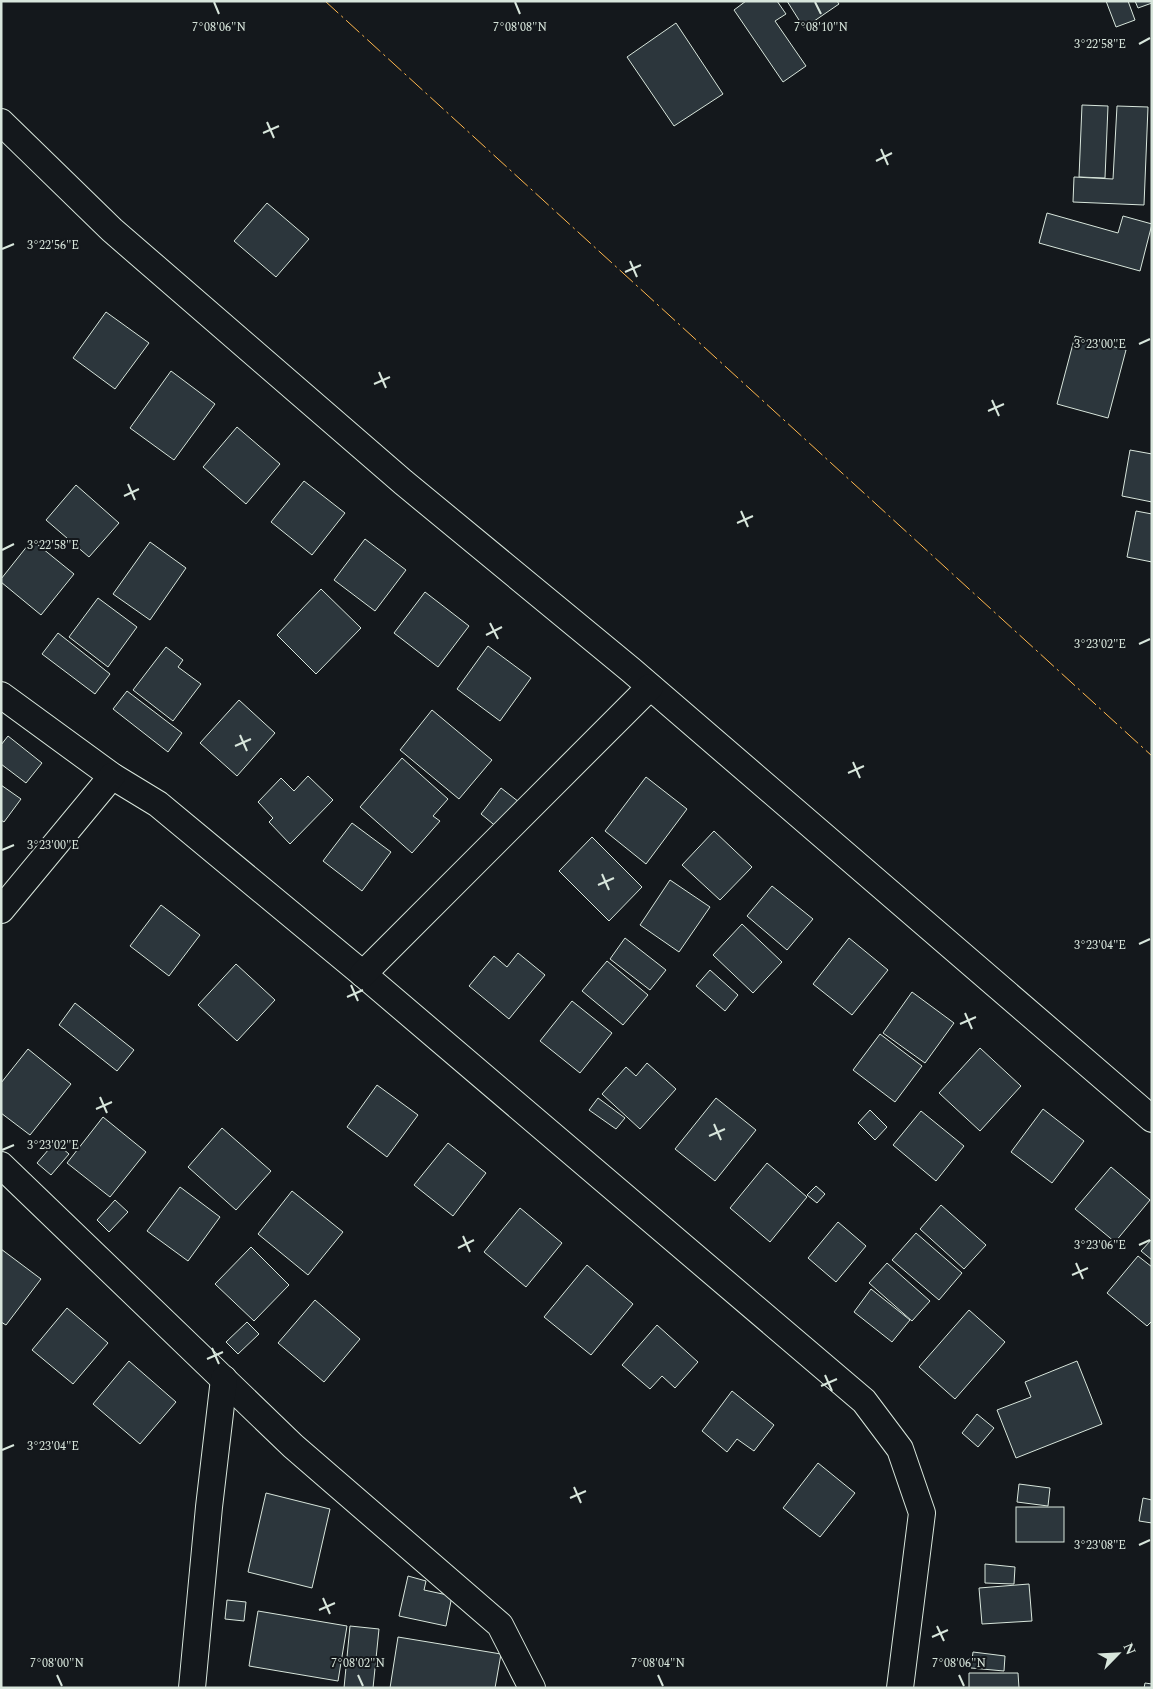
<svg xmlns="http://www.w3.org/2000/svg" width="1153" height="1689" viewBox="0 0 1153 1689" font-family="Spectral,serif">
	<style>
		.building { fill: #2c363c; stroke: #d8e6dc }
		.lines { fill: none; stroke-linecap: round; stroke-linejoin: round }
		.street-casing { stroke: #d8e6dc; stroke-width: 28 }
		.street { stroke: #14181c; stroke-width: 26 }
		.power { stroke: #ffb74d; stroke-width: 1; stroke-dasharray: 18 4 2.5 4; stroke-linecap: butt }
		.ticks { fill: none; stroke: #d8e6dc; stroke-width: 2 }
		.ticks-label { font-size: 12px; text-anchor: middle; fill: #d8e6dc; stroke: #14181c; stroke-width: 4; stroke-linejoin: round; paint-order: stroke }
	</style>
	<rect width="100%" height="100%" fill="#14181c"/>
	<!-- building -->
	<g class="building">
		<path d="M746 1H777L786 14 775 21 806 66 783 82 734 10Z"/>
		<path d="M787 1H837L839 4 804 28Z"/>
		<path d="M1106 1H1128L1135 20 1116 27Z"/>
		<path d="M1135 1H1152V3L1138 8Z"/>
		<path d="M676 23 723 94 674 126 627 57Z"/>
		<path d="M1082 105 1108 106 1105 178 1079 177Z"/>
		<path d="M1117 106 1148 107 1144 205 1073 202 1074 177 1113 179Z"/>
		<path d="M267 203 309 239 276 277 234 241Z"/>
		<path d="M1047 213 1118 233 1123 216 1152 224 1140 271 1039 243Z"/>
		<path d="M106 312 149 343 115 389 73 358Z"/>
		<path d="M1075 336 1126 350 1108 418 1057 404Z"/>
		<path d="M171 371 215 404 174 460 130 428Z"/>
		<path d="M237 427 280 464 246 504 203 467Z"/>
		<path d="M1130 450 1152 454V502L1122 496Z"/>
		<path d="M304 481 345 513 312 555 271 522Z"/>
		<path d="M76 485 119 523 89 557 46 520Z"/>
		<path d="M1136 511 1152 514V562L1127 557Z"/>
		<path d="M365 539 406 570 375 611 334 580Z"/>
		<path d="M32 540 74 574 41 615 1 582V579Z"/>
		<path d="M150 542 186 568 150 620 113 594Z"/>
		<path d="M321 589 361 628 316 674 277 635Z"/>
		<path d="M425 592 469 626 438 667 394 633Z"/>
		<path d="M98 598 137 627 108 667 69 637Z"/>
		<path d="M58 633 110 674 95 694 42 654Z"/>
		<path d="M488 646 531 678 500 721 457 689Z"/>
		<path d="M166 647 183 660 178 667 201 684 173 721 133 690Z"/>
		<path d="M127 691 182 733 168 752 113 709Z"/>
		<path d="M239 700 275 733 237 776 200 743Z"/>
		<path d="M432 710 492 760 459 799 400 750Z"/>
		<path d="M8 736 42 763 26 783 1 764V745Z"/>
		<path d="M402 758 448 799 433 816 440 821 412 853 360 807Z"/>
		<path d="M308 776 333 800 290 844 269 822 273 818 258 802 281 778 294 791Z"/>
		<path d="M646 777 687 809 646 864 605 831Z"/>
		<path d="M1 785 21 799 4 822 1 820Z"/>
		<path d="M501 788 519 802 498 828 481 814Z"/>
		<path d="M352 823 391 852 362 891 323 861Z"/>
		<path d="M714 831 752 867 720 900 682 865Z"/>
		<path d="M592 837 642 887 609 921 559 871Z"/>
		<path d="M670 880 710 907 679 952 640 925Z"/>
		<path d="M772 886 813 919 787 950 747 916Z"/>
		<path d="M161 905 200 935 169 976 130 946Z"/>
		<path d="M742 924 782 962 753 993 713 955Z"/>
		<path d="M625 938 666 970 650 990 610 959Z"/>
		<path d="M849 938 888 970 852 1015 813 984Z"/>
		<path d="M518 953 545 975 509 1019 469 986 494 956 507 967Z"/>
		<path d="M607 961 648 995 623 1025 582 991Z"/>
		<path d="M236 964 275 1000 237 1041 198 1005Z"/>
		<path d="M710 970 738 995 725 1011 696 986Z"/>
		<path d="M912 992 954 1023 925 1063 883 1033Z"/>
		<path d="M572 1001 612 1033 580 1073 540 1041Z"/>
		<path d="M75 1003 134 1050 117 1071 59 1025Z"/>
		<path d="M880 1034 922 1066 895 1102 853 1070Z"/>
		<path d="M980 1048 1021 1086 980 1131 939 1093Z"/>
		<path d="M28 1049 71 1084 30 1135 1 1113V1083Z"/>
		<path d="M647 1063 676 1089 640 1129 602 1094 626 1067 636 1076Z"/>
		<path d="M377 1085 418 1115 387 1157 347 1127Z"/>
		<path d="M598 1098 625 1118 616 1129 589 1110Z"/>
		<path d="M716 1098 756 1130 715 1181 675 1149Z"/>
		<path d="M1043 1109 1084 1141 1052 1183 1011 1152Z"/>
		<path d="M870 1110 887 1127 875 1140 858 1123Z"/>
		<path d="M921 1111 964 1146 936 1181 893 1145Z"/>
		<path d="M103 1117 146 1152 110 1197 67 1163Z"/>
		<path d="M222 1128 271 1171 236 1210 188 1167Z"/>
		<path d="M55 1142 69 1154 51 1175 37 1163Z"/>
		<path d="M448 1143 486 1173 453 1216 414 1185Z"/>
		<path d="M767 1163 807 1197 770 1242 730 1208Z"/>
		<path d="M1111 1167 1150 1200 1115 1242 1075 1209Z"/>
		<path d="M816 1186 825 1194 817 1203 807 1195Z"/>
		<path d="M180 1187 220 1217 188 1261 147 1231Z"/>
		<path d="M292 1191 343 1232 308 1275 258 1234Z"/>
		<path d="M115 1200 128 1212 109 1232 97 1220Z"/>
		<path d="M941 1205 986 1245 964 1269 920 1229Z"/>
		<path d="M520 1208 562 1243 526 1287 484 1252Z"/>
		<path d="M838 1222 866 1246 836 1282 808 1258Z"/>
		<path d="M916 1233 962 1273 939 1300 892 1260Z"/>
		<path d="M1152 1239V1260L1141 1251Z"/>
		<path d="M251 1247 289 1285 254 1321 215 1284Z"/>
		<path d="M1 1249 41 1279 6 1325 1 1322Z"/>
		<path d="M1138 1256 1152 1267V1321L1147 1326 1107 1293Z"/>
		<path d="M887 1263 930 1301 912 1321 869 1283Z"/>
		<path d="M587 1265 633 1304 591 1355 544 1317Z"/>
		<path d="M871 1289 910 1320 892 1342 854 1312Z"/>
		<path d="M315 1300 360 1339 324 1382 278 1343Z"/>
		<path d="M67 1308 108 1343 73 1384 32 1350Z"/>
		<path d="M969 1310 1005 1342 955 1399 919 1367Z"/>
		<path d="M247 1322 259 1334 238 1354 226 1342Z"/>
		<path d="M657 1325 698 1362 675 1388 662 1376 650 1389 622 1365Z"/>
		<path d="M129 1361 176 1402 140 1444 93 1404Z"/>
		<path d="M1077 1361 1102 1424 1016 1458 997 1410 1031 1397 1025 1382Z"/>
		<path d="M732 1391 774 1425 754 1451 737 1439 727 1452 702 1431Z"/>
		<path d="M977 1414 994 1428 978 1447 962 1433Z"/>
		<path d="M818 1463 855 1493 820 1537 783 1508Z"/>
		<path d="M1019 1484 1050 1488 1048 1506 1017 1502Z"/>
		<path d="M266 1493 330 1509 312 1588 248 1572Z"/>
		<path d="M1143 1498 1152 1500V1523L1139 1521Z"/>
		<rect x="1016" y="1507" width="48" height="35"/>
		<path d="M985 1564 1015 1567 1014 1584 985 1583Z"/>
		<path d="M408 1576 426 1581 424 1590 452 1596 446 1626 399 1616Z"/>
		<path d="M1029 1584 1032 1621 982 1624 979 1588Z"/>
		<path d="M227 1600 246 1602 244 1621 225 1619Z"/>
		<path d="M258 1611 347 1626 338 1681 249 1666Z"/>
		<path d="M350 1626 379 1629 373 1688H344Z"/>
		<path d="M398 1637 501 1654 495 1688H390Z"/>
		<path d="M973 1652 1005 1656 1004 1671 971 1668Z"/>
		<path d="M969 1673H1018L1019 1688H969Z"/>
		<path d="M1145 1683 1152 1684V1688H1144Z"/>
	</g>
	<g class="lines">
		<defs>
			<g id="street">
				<path d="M1 122 112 230 403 482 631 670 1152 1119"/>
				<path d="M1 695 112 776 158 804 363 974 864 1401 900 1449 922 1513 900 1688"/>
				<path d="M1 910 112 776"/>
				<path d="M363 974 650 687"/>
				<path d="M1 1165 293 1446 500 1625 532 1688"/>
				<path d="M192 1688 209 1507 224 1379"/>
			</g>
		</defs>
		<!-- street casing -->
		<use href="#street" class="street-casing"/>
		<!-- street -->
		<use href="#street" class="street"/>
		<!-- power -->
		<path class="power" d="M325 1 1152 756"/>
	</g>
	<!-- ticks -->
	<path class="ticks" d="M214 2 219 14M515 2 520 14M815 2 821 14M1139 44 1150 38M267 122 274 138M263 133 279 126M881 149 888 165M876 161 892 153M2 249 14 244M630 261 637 277M625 272 641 265M1139 344 1150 339M379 372 386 388M374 384 390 377M992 400 999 416M988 411 1004 404M128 484 135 500M124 496 139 489M741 511 748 527M737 523 753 516M2 550 14 544M490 623 498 639M486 635 502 627M1139 644 1150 639M240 735 247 751M235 746 251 739M853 762 860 778M848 773 864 766M2 850 14 845M602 874 609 890M598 885 614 878M1139 944 1150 939M351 985 358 1001M347 997 363 990M965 1013 972 1029M960 1024 976 1017M100 1097 107 1113M96 1109 112 1102M714 1124 721 1140M709 1136 725 1129M2 1150 14 1145M463 1236 470 1252M1139 1245 1150 1240M458 1248 474 1240M1076 1263 1083 1279M1072 1275 1088 1268M212 1348 219 1364M207 1359 223 1352M825 1375 832 1391M821 1386 837 1379M2 1450 14 1445M574 1487 581 1503M570 1498 586 1491M1139 1545 1150 1540M323 1598 330 1614M319 1610 335 1603M937 1626 944 1641M932 1637 948 1630M57 1675 62 1686M358 1675 363 1686M658 1675 663 1686M959 1675 964 1686"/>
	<g class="ticks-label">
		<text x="219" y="31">7°08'06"N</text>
		<text x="520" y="31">7°08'08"N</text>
		<text x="821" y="31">7°08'10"N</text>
		<text x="1100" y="48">3°22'58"E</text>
		<text x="53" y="249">3°22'56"E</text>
		<text x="1100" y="348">3°23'00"E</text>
		<text x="53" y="549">3°22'58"E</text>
		<text x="1100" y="648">3°23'02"E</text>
		<text x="53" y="849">3°23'00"E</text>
		<text x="1100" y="949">3°23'04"E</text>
		<text x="53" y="1149">3°23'02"E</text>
		<text x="1100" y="1249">3°23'06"E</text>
		<text x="53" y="1450">3°23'04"E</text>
		<text x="1100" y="1549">3°23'08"E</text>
		<text x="57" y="1667">7°08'00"N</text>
		<text x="358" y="1667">7°08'02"N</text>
		<text x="658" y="1667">7°08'04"N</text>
		<text x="959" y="1667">7°08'06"N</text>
	</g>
	<!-- border -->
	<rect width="1153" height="1689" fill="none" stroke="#d8e6dc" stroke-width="5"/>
	<!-- north arrow -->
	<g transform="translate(1118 1654) rotate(66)" stroke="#14181c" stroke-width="4" paint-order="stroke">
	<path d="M0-4L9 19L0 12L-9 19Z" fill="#d8e6dc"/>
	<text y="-8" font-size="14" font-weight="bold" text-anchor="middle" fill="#d8e6dc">N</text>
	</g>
</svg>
